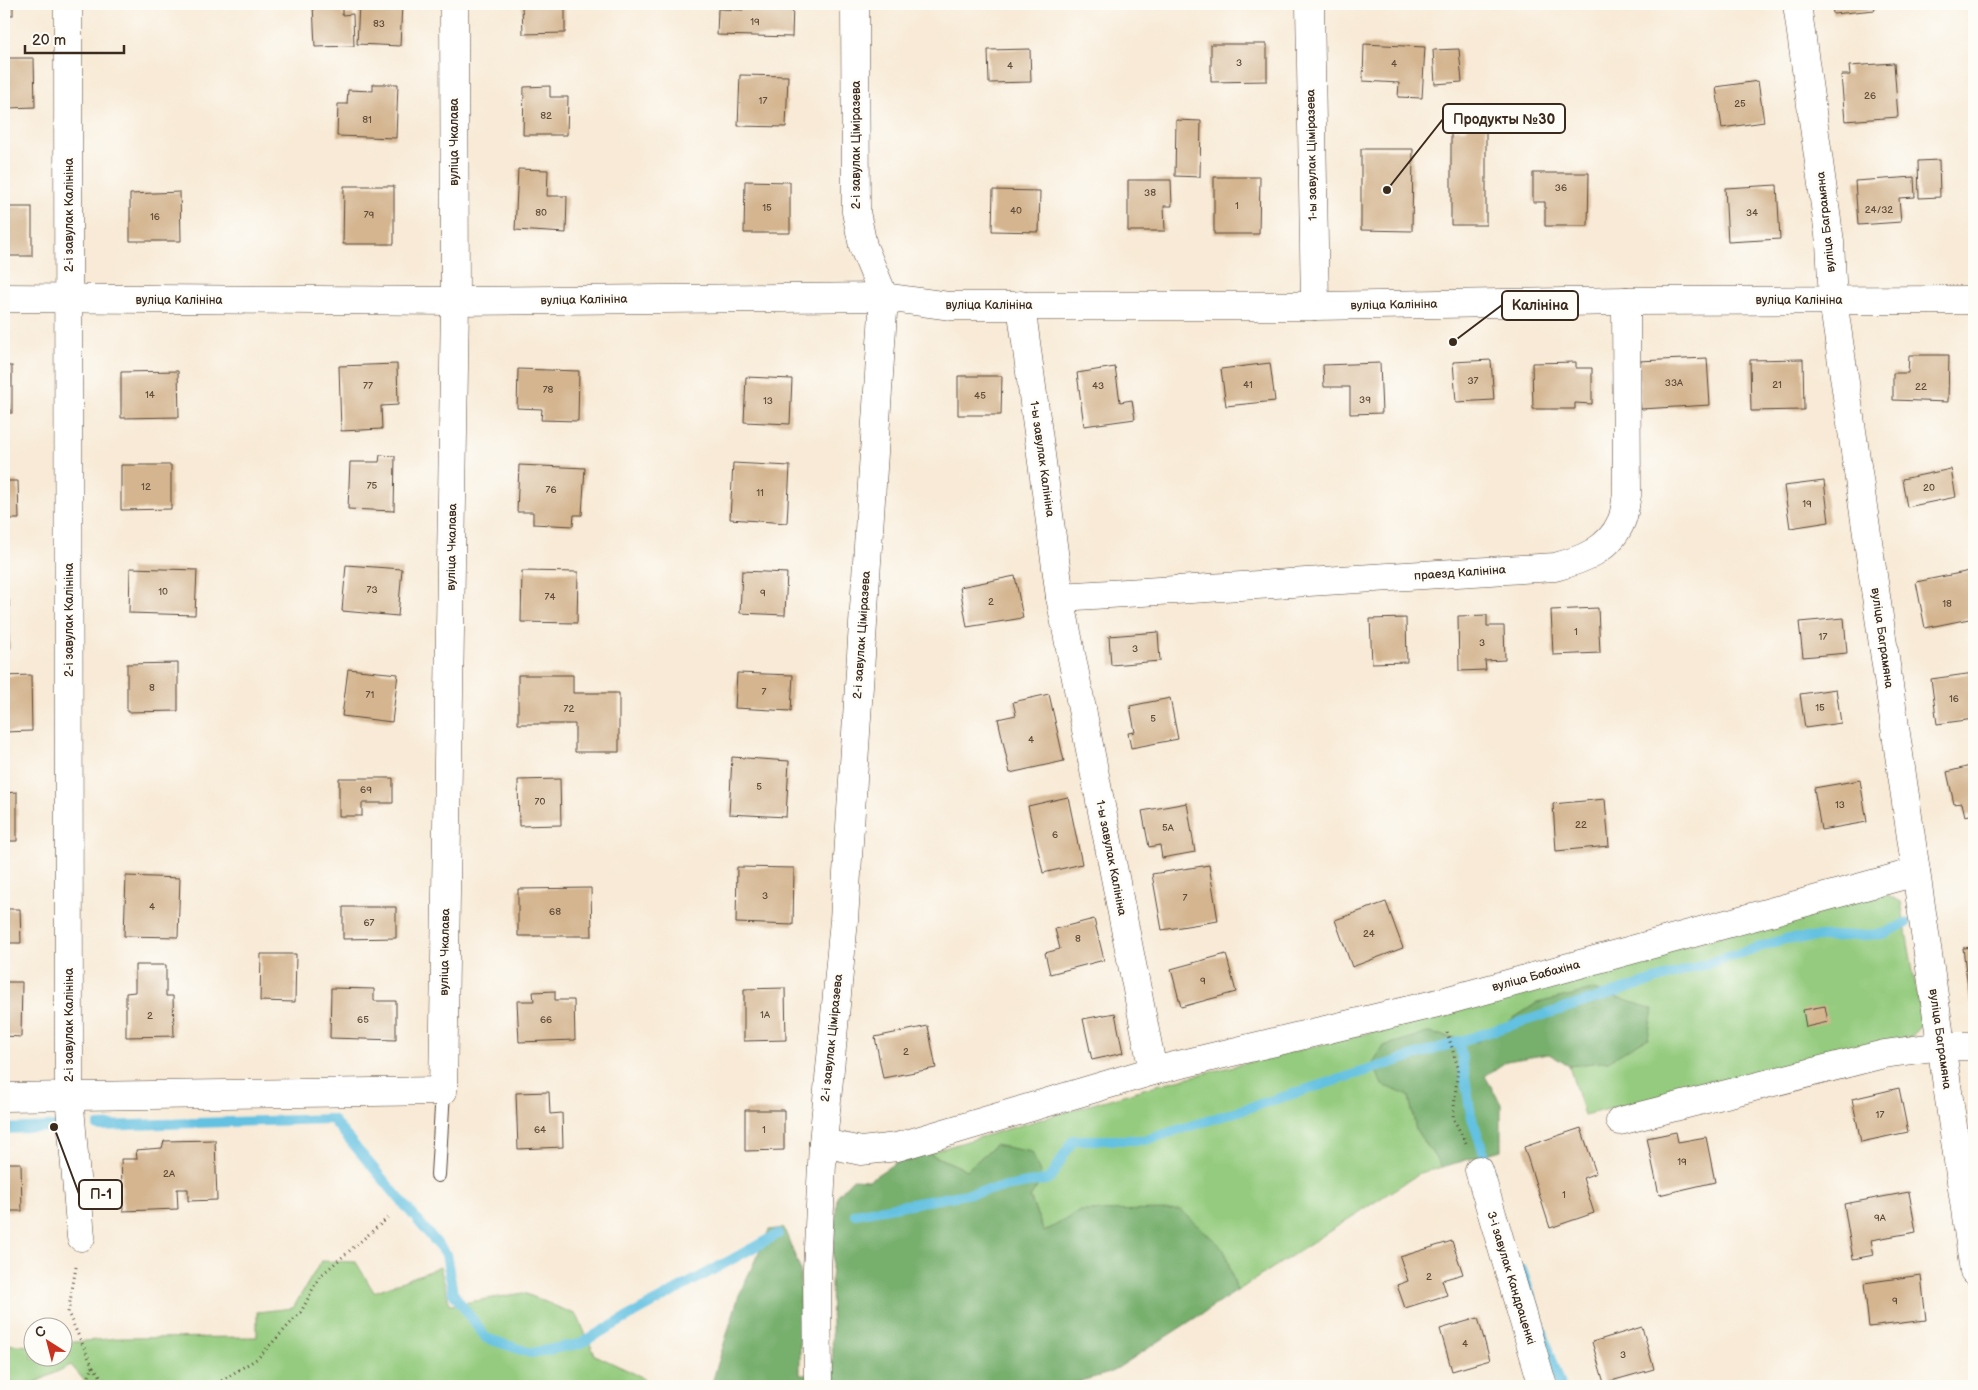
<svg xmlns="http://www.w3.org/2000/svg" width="1978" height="1390" viewBox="0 0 1978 1390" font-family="'Balsamiq Sans',sans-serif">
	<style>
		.green { fill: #94cb7e; stroke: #687a4e }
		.forest { fill: #77af6d; stroke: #596c46 }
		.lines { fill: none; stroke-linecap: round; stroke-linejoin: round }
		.stream { stroke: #63c1e1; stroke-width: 10 }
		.building { fill: #d4b590 }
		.service-casing { stroke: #57473a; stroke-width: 16 }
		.minor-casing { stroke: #57473a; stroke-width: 29 }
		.tertiary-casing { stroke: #57473a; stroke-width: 29 }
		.path { stroke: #57473a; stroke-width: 3; stroke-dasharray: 1 4; stroke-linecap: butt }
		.service { stroke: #fff; stroke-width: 14 }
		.minor { stroke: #fff; stroke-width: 28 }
		.tertiary { stroke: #fff; stroke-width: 28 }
		.labels { text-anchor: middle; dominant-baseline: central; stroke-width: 5; stroke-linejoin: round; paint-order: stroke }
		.number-label { font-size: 10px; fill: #614d3a }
		.street-label { font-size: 12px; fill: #3b2a1e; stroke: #fdfcf7 }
		.leader { fill: none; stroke: #3b2a1e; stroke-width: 2 }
		.callout-dot { fill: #3b2a1e; stroke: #fdfcf7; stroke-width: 2 }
		.callout { fill: #fdfcf7; stroke: #3b2a1e; stroke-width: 2 }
		.callout-label { font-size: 14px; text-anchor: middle; font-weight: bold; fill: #3b2a1e }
	</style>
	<rect width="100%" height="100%" fill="#fdfcf7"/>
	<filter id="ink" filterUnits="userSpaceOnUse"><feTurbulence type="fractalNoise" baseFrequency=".02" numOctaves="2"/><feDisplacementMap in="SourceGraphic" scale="10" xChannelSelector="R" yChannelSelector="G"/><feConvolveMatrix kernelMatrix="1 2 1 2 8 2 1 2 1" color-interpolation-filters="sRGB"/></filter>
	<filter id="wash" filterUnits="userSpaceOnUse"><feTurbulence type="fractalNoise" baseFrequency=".0096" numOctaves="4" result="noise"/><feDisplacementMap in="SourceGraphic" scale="20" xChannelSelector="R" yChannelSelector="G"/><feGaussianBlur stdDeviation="1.12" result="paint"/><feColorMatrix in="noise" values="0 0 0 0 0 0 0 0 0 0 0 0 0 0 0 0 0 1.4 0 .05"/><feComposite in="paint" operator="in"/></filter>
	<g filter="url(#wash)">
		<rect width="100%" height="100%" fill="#f8ead6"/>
		<!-- green -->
		<g class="green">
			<path d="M1881 891 1901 902 1922 1023 1912 1036 1584 1115 1569 1066 1608 1061 1537 1003 1477 1042 1428 1033 1409 1096 1416 1130 1442 1167 1420 1173 1237 1291 1224 1249 1080 1211 1044 1232 1030 1197 1042 1179 995 1145 967 1170 927 1153 1157 1085 1421 1020Z"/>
			<path d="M321 1261 356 1262 374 1292 440 1267 450 1305 524 1293 577 1315 595 1355 642 1377 647 1386H89L71 1365 34 1383H4V1344L32 1346V1358H62L63 1343 119 1338 257 1337V1312L293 1308Z"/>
		</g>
		<!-- forest -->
		<g class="forest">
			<path d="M1593 990 1653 1009 1648 1038 1608 1061 1569 1066 1549 1054 1507 1061 1485 1076 1501 1104V1150L1442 1167 1416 1130 1409 1096 1382 1085 1373 1063 1383 1046 1428 1033 1477 1042 1537 1003Z"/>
			<path d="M995 1145 1032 1152 1042 1179 1030 1198 1044 1232 1080 1211 1181 1210 1224 1249 1237 1291 1110 1373 1063 1386H711L739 1295 769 1230 784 1228 800 1269V1375H833L831 1280 837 1196 853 1179 869 1180 895 1163 927 1153 967 1170Z"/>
		</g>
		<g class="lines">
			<!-- stream -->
			<g class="stream">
				<path d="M1459 1041 1471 1115 1490 1171"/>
				<path d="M98 1126 332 1119 446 1254 453 1293 486 1338 531 1353 579 1344 778 1234"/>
				<path d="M4 1129 54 1127"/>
				<path d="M855 1214 1050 1179 1073 1140H1146L1785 939 1883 934 1906 923"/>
				<path d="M1522 1270 1561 1386"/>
			</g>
		</g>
		<g id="blocks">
			<!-- building -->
			<g class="building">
				<rect x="4" y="4" width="9" height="11"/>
				<path d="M313 4H342V15L353 14 354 46 315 47Z"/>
				<path d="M359 4H402L400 46 357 44Z"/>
				<path d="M522 4H565V33L523 34Z"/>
				<path d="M743 4H793L792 37 717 35 718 9 743 10Z"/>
				<path d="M1832 4H1874L1875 10 1833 14Z"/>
				<path d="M1211 44H1267V81L1211 82Z"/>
				<path d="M1364 44 1425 47 1422 98 1398 97 1399 83 1363 81Z"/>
				<path d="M1030 49 1031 82 989 83 988 50Z"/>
				<path d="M1459 49 1462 82 1435 84 1433 50Z"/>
				<path d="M8 58H34L35 107 9 108Z"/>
				<path d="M1894 63 1898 117 1845 121 1841 75H1850L1849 66Z"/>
				<path d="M740 75 788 76 786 127 738 126Z"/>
				<path d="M1758 81 1764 122 1722 128 1716 87Z"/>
				<path d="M373 84H398L396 138 337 136 338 104H347L348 90 373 91Z"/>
				<path d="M550 86V97H568L567 135H523L524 87Z"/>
				<path d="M1176 120 1201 121 1200 177 1175 176Z"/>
				<path d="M1467 120H1486V225H1451V129H1468Z"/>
				<path d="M1361 149H1413L1412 231 1361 230Z"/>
				<path d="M1939 160 1940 197 1919 198 1918 161Z"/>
				<path d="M518 169 548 170 547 196H567L566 233 515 230Z"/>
				<path d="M1533 173H1589L1588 226H1545V202H1533Z"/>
				<path d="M1214 177H1260L1259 234H1214Z"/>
				<path d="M1914 177 1915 197 1899 198 1901 222 1858 225 1855 181Z"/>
				<path d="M1128 180H1171L1172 206H1164L1165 231H1128Z"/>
				<path d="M745 181 790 182V233H744Z"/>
				<path d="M1777 185 1780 239 1728 242 1725 188Z"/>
				<path d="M344 186H394V244H343Z"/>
				<path d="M993 190 1040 191 1039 232 992 231Z"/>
				<path d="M180 192 181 241H130V194Z"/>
				<rect x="4" y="207" width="28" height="49"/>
				<path d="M1909 355H1949L1948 402 1893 400V373H1908Z"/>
				<path d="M1707 358 1710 405 1641 409 1638 361Z"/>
				<path d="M1803 359 1804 410 1751 411 1750 360Z"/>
				<path d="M1491 360 1494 400 1456 402 1453 362Z"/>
				<path d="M1576 362V368H1592V404L1575 403V409H1533L1532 363Z"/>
				<path d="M1270 363 1275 401 1226 406 1221 369Z"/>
				<path d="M1380 363 1382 413 1350 414V387H1324L1323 365Z"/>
				<path d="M397 364 398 405 381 406 382 429 341 431 339 366Z"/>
				<rect x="4" y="366" width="8" height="47"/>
				<path d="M1115 367 1120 402 1132 400 1135 419 1084 426 1077 373Z"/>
				<path d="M518 369 579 371 578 421 541 420 542 409 517 408Z"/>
				<path d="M178 371 179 417 121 418V372Z"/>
				<path d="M958 376H1002L1001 415H958Z"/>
				<path d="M746 377 792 379 790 424 744 422Z"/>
				<path d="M380 455 395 456 394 511 348 509 350 462H379Z"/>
				<path d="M733 463 790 466 787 523 730 519Z"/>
				<path d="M121 465H171V509L121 510Z"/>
				<path d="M519 465 585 468 582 515H574L573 526 533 524V512H517Z"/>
				<path d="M1951 469 1956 497 1907 507 1902 479Z"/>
				<path d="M4 481H18L19 519H4Z"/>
				<path d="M1824 481 1829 522 1790 528 1784 486Z"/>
				<path d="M346 565 402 569 398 616 342 611Z"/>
				<path d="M130 568 197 570 195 615 129 613Z"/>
				<path d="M522 571 578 572 577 623 521 622Z"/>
				<path d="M742 571 787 573 785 615 740 613Z"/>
				<path d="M1970 571 1974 589V618L1925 628 1916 582Z"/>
				<path d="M1015 576 1023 618 967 627 960 587Z"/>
				<path d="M4 600H9L10 649H4Z"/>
				<path d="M1598 608 1600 653 1553 655 1551 610Z"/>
				<path d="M1487 615V626H1504L1505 660 1485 661 1486 670 1459 671 1458 616Z"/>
				<path d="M1406 618 1407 662 1372 663 1370 619Z"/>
				<path d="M1844 618 1847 653 1803 657 1799 622Z"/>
				<path d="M1158 632 1160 661 1111 665 1109 636Z"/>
				<path d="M178 663V711L127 712V664Z"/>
				<path d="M348 669 398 674 392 722 342 716Z"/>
				<path d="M737 673 793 675 791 711 735 708Z"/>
				<path d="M1974 673V719L1937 724 1931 679Z"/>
				<path d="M31 675 32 731 4 732V676Z"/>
				<path d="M518 675H573V693H619V752H575V724H518Z"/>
				<path d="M1836 689 1841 723 1805 728 1800 694Z"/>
				<path d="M1049 694 1064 761 1010 773 998 719 1016 715 1013 702Z"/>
				<path d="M1170 698 1178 739 1131 748 1128 733 1135 732 1130 706Z"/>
				<path d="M732 757 789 761 786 817 729 814Z"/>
				<path d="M1974 765V814L1965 816 1962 803 1954 804 1947 772Z"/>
				<path d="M339 778H393V803H362V816H339Z"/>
				<path d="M560 779 561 825 519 826 518 780Z"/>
				<path d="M1860 780 1867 822 1821 830 1814 788Z"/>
				<path d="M17 792V841H4V793Z"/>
				<path d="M1068 797 1082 864 1043 873 1028 806Z"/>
				<path d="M1605 799 1609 846 1556 851 1553 804Z"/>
				<path d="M1187 803 1195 852 1162 858 1160 845 1149 847 1142 811Z"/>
				<path d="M1209 865 1218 921 1162 930 1152 874Z"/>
				<path d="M737 867 794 868 793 925 736 923Z"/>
				<path d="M126 876 180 878 178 937 124 936Z"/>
				<path d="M591 888 592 936H518V889Z"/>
				<path d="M1386 902 1403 948 1352 967 1335 920Z"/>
				<path d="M343 907H396V938L343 939Z"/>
				<path d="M4 909H20L21 943H4Z"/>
				<path d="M1094 919 1104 960 1050 974 1045 953 1060 949 1055 929Z"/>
				<path d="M1974 947V1003L1970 1004 1963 948Z"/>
				<path d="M261 954H296L295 1002 260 1001Z"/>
				<path d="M1226 954 1236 992 1181 1007 1171 969Z"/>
				<path d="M135 965H166V996H173L174 1036 126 1037V993L135 992Z"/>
				<path d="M4 982H22L21 1037 4 1036Z"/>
				<path d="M331 988 374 989V1001H396V1040L330 1038Z"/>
				<path d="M785 988 786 1040 744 1041V989Z"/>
				<path d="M555 991V1000H574L575 1040 519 1042 517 1001H534L533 992Z"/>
				<path d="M1825 1006 1828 1022 1806 1027 1803 1010Z"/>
				<path d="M1115 1013 1123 1053 1092 1060 1083 1019Z"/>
				<path d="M928 1026 936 1068 883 1078 875 1037Z"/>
				<path d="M1899 1088 1908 1132 1861 1142 1852 1099Z"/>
				<path d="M549 1092 550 1114 562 1113 563 1147 518 1149 516 1093Z"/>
				<path d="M745 1110H784V1150L745 1151Z"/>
				<path d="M1581 1128 1596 1173 1583 1178 1594 1213 1550 1228 1524 1147Z"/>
				<path d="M1676 1132 1678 1142 1706 1137 1715 1182 1659 1195 1647 1138Z"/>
				<path d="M215 1140 217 1200 188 1201V1189H177L178 1209 123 1211 121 1159H137L136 1150 162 1148 164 1141Z"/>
				<path d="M4 1163H21L22 1211H4Z"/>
				<path d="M1909 1192 1916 1232 1871 1240 1874 1255 1853 1259 1844 1204Z"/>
				<path d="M1452 1241 1463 1274 1442 1280 1447 1295 1405 1308 1397 1285 1408 1281 1400 1257Z"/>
				<path d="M1921 1275 1926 1320 1869 1327 1864 1283Z"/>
				<path d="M1478 1318 1490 1360 1452 1371 1440 1329Z"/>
				<path d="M1642 1327 1654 1369 1604 1383 1592 1342Z"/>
			</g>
		</g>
	</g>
	<g filter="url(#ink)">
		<use href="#blocks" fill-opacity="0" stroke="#57473a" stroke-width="1"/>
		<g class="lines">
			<defs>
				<path id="service" d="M438 1175 443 1091"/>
				<g id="minor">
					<path d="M68 4 69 1095 81 1237"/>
					<path d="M1310 4 1315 306"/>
					<path d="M1797 4 1830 242 1833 300 1974 1271"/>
					<path d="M4 298 455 301 884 297 844 920 823 1143 817 1269 818 1386"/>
					<path d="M1060 597 1555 567C1582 560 1609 550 1621 522 1625 514 1625 503 1627 495L1626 301"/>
					<path d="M1153 1071 1438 1003 1916 872"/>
					<path d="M4 1097 443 1091 455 301 454 4"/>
					<path d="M1620 1121 1884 1054 1941 1046H1974"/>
					<path d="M823 1143 861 1151 897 1147 1153 1071 1060 597 1021 305"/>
					<path d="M1479 1170 1543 1386"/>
				</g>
				<path id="tertiary" d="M855 4 856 212 863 246 884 297 950 306H1315L1626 301 1974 300"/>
			</defs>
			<!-- service casing -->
			<use href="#service" class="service-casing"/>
			<!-- minor casing -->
			<use href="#minor" class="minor-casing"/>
			<!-- tertiary casing -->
			<use href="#tertiary" class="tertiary-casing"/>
			<!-- path -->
			<g class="path">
				<path d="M1447 1032 1458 1067 1453 1118 1466 1143"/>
				<path d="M76 1267 68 1313 93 1367 85 1386"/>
				<path d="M93 1367 109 1386"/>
				<path d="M213 1386 258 1358 301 1312 319 1277 389 1217"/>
			</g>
			<!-- service -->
			<use href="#service" class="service"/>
			<!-- minor -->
			<use href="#minor" class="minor"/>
			<!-- tertiary -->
			<use href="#tertiary" class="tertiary"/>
		</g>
	</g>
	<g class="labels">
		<!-- number labels -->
		<g class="number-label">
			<text x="755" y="22">19</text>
			<text x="379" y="24">83</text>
			<text x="1239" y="63">3</text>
			<text x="1394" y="64">4</text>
			<text x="1010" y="66">4</text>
			<text x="1870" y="96">26</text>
			<text x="763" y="101">17</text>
			<text x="1740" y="104">25</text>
			<text x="546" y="116">82</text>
			<text x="367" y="120">81</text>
			<text x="1561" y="188">36</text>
			<text x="1150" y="193">38</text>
			<text x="1237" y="206">1</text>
			<text x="767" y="208">15</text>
			<text x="1879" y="210">24/32</text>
			<text x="1016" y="211">40</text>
			<text x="541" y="213">80</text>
			<text x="1752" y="213">34</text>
			<text x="369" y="215">79</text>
			<text x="155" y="217">16</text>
			<text x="1473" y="381">37</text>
			<text x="1674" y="383">33А</text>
			<text x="1248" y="385">41</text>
			<text x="1777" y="385">21</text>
			<text x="368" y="386">77</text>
			<text x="1098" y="386">43</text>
			<text x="1921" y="387">22</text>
			<text x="548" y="390">78</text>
			<text x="150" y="395">14</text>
			<text x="980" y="396">45</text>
			<text x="1365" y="400">39</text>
			<text x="768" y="401">13</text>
			<text x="372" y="486">75</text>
			<text x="146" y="487">12</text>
			<text x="1929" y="488">20</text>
			<text x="551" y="490">76</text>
			<text x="760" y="493">11</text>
			<text x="1807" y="504">19</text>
			<text x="372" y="590">73</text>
			<text x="163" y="592">10</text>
			<text x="763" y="593">9</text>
			<text x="550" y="597">74</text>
			<text x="991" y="602">2</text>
			<text x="1947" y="604">18</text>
			<text x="1576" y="632">1</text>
			<text x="1823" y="637">17</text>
			<text x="1482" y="643">3</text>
			<text x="1135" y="649">3</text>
			<text x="152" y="688">8</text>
			<text x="764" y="692">7</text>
			<text x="370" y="695">71</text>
			<text x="1954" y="699">16</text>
			<text x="1820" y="708">15</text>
			<text x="569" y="709">72</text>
			<text x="1153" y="719">5</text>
			<text x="1031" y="740">4</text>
			<text x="759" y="787">5</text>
			<text x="366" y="790">69</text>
			<text x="540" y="802">70</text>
			<text x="1840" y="805">13</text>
			<text x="1581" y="825">22</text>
			<text x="1168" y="828">5А</text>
			<text x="1055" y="835">6</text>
			<text x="765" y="896">3</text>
			<text x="1185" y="898">7</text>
			<text x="152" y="907">4</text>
			<text x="555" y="912">68</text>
			<text x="369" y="923">67</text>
			<text x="1369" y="934">24</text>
			<text x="1078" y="939">8</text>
			<text x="1203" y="981">9</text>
			<text x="765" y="1015">1А</text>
			<text x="150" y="1016">2</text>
			<text x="363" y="1020">65</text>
			<text x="546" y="1020">66</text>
			<text x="906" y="1052">2</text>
			<text x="1880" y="1115">17</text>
			<text x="540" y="1130">64</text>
			<text x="764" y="1130">1</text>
			<text x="1682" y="1162">19</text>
			<text x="169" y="1174">2А</text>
			<text x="1564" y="1195">1</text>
			<text x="1880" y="1218">9А</text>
			<text x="1429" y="1277">2</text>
			<text x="1895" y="1301">9</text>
			<text x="1465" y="1344">4</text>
			<text x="1623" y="1355">3</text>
		</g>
		<!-- street labels -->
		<g class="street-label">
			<text transform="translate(454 142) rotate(-90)">вуліца Чкалава</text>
			<text transform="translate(856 145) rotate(-90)">2-і завулак Ціміразева</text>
			<text transform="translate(1312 155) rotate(-91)">1-ы завулак Ціміразева</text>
			<text transform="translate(69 215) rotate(-90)">2-і завулак Калініна</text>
			<text transform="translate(1826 222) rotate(-96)">вуліца Баграмяна</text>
			<text x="179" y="300">вуліца Калініна</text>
			<text transform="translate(584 300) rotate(-1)">вуліца Калініна</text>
			<text x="1799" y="300">вуліца Калініна</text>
			<text x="989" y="305">вуліца Калініна</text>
			<text transform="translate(1394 305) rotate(-1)">вуліца Калініна</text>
			<text transform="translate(1042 459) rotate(82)">1-ы завулак Калініна</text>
			<text transform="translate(452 547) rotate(-89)">вуліца Чкалава</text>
			<text transform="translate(1460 573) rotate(-4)">праезд Калініна</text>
			<text transform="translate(69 620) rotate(-90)">2-і завулак Калініна</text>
			<text transform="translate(862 635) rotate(-86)">2-і завулак Ціміразева</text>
			<text transform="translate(1882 638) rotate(82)">вуліца Баграмяна</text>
			<text transform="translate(1111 858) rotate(79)">1-ы завулак Калініна</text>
			<text transform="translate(445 952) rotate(-89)">вуліца Чкалава</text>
			<text transform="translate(1536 976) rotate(-15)">вуліца Бабахіна</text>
			<text transform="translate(69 1025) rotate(-90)">2-і завулак Калініна</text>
			<text transform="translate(832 1038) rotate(-84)">2-і завулак Ціміразева</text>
			<text transform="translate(1940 1039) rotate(82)">вуліца Баграмяна</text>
			<text transform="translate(1511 1278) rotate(73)">3-і завулак Кандраценкі</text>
		</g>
	</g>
	<!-- callouts -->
	<path class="leader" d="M1387 190L1443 119M1453 342L1502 305M54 1127L79 1194"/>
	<g class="callout-dot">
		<circle cx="1387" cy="190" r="5"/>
		<circle cx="1453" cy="342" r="5"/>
		<circle cx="54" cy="1127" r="5"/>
	</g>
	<g class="callout">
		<rect x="1443" y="104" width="122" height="29" rx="5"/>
		<rect x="1502" y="291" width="76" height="29" rx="5"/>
		<rect x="79" y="1180" width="43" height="29" rx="5"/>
	</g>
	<g class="callout-label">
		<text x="1504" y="124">Продукты №30</text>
		<text x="1540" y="310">Калініна</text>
		<text x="101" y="1199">П-1</text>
	</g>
	<!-- margin -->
	<rect width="1978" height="1390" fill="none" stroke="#fdfcf7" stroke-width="20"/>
	<!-- north arrow -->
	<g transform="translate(48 1342) rotate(324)"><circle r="24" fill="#fdfcf7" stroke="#afa8a0"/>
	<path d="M0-4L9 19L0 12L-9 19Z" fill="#c8321e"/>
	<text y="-8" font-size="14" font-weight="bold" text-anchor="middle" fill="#3b2a1e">С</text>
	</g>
	<!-- scale -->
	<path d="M25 45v8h99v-8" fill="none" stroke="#3b2a1e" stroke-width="2.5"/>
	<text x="32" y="45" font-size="15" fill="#3b2a1e" stroke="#fdfcf7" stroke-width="4" paint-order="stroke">20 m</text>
</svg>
